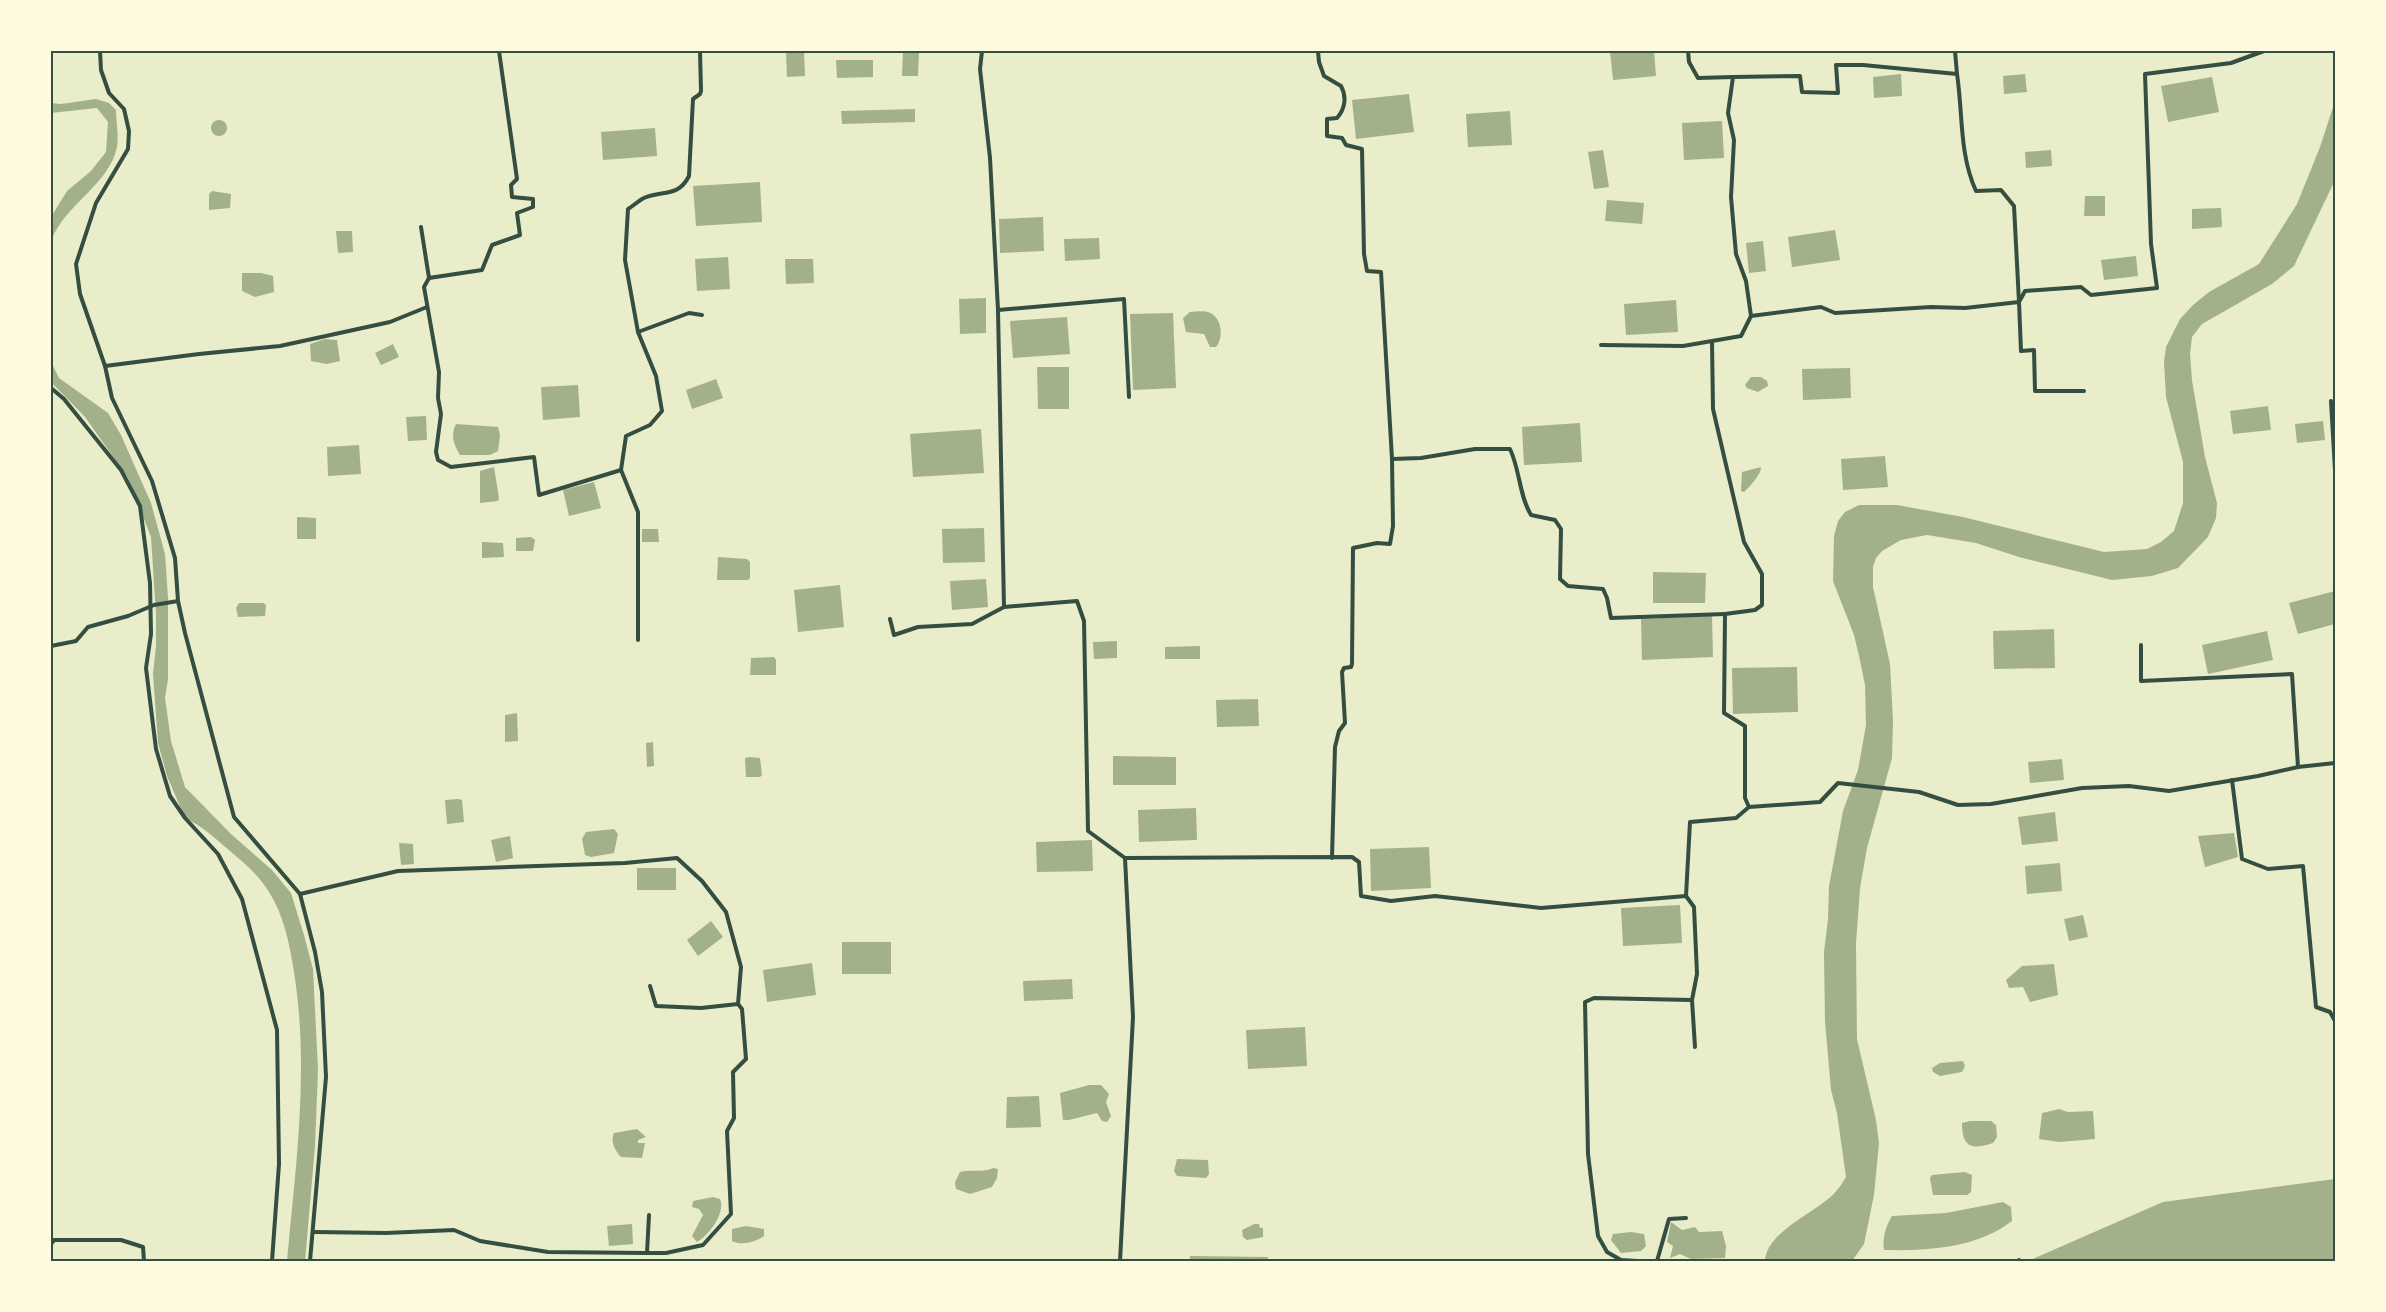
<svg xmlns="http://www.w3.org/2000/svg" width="2386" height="1312" viewBox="0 0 2386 1312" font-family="'Sofia Sans Condensed',sans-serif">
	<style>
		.water { fill: #a3b18a }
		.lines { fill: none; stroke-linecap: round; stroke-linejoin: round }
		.minor { stroke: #344e41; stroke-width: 4 }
		.neatline { fill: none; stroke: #344e41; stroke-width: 2 }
	</style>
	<rect width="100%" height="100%" fill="#e9edc9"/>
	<!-- water -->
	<g class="water">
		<path d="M786 51H804L805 76 787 77Z"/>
		<path d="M903 51H919L918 76H902Z"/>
		<path d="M1610 51H1654L1656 76 1613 80Z"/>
		<path d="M836 60H873V77L837 78Z"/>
		<path d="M1901 74 1902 96 1874 98 1873 77Z"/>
		<path d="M2025 74 2027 92 2004 94 2003 76Z"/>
		<path d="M2212 77 2219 112 2168 122 2161 86Z"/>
		<path d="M1409 94 1414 132 1356 139 1352 100Z"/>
		<path d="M96 99 109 103 116 110C116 122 119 136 117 147 109 185 65 204 51 241V217L67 191 91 171 106 152 108 122 97 108 51 113V103L61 104Z"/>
		<path d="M2335 101V180L2294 266 2272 284 2202 324 2192 337 2190 354 2192 380 2205 457 2217 503 2216 518 2208 537 2178 568 2152 576 2112 580 2019 557 1976 543 1927 535 1901 540 1882 551 1876 558 1873 567V587L1890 664 1893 721 1892 758 1867 848 1860 888 1856 944 1857 1039 1876 1120 1879 1143 1874 1195 1864 1244 1852 1261H1765C1766 1234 1809 1215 1828 1199 1836 1193 1841 1185 1846 1177L1837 1113 1831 1090 1825 1021 1824 952 1828 919 1829 886 1843 811 1858 770 1866 725 1865 685 1859 656 1854 635 1833 581 1834 536 1838 521 1845 512 1859 505H1897L1963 517 2104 552 2147 549 2161 542 2174 531 2183 503V462L2166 397 2164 362 2166 347 2180 319 2193 305 2209 292 2259 264 2297 204 2320 147Z"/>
		<path d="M915 109V122L842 124 841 111Z"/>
		<path d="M1510 111 1512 145 1468 147 1466 114Z"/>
		<circle cx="219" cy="128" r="8"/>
		<path d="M1722 121 1724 158 1684 160 1682 123Z"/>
		<path d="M655 128 657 156 603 160 601 132Z"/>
		<path d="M1603 150 1609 187 1594 189 1588 152Z"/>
		<path d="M2051 150 2052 166 2026 168 2025 152Z"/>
		<path d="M760 182 762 222 696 226 693 186Z"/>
		<path d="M212 191 231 194 230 208 209 210V194Z"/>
		<path d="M2085 196H2105V216H2084Z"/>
		<path d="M1607 200 1644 203 1642 224 1605 221Z"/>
		<path d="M2221 208 2222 227 2192 229V209Z"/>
		<path d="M1043 217 1044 251 1000 253 999 219Z"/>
		<path d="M1835 230 1840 260 1792 267 1788 237Z"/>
		<path d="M336 231H352L353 252 338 253Z"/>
		<path d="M1099 238 1100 259 1065 261 1064 239Z"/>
		<path d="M1763 241 1766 271 1749 273 1746 243Z"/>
		<path d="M2136 256 2138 276 2104 280 2101 260Z"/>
		<path d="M728 257 730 289 697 291 695 259Z"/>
		<path d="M785 259H813L814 283 786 284Z"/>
		<path d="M242 273H261L273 276 274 292 255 297 242 291Z"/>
		<path d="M986 298V333L960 334 959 299Z"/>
		<path d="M1676 300 1678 332 1626 335 1624 304Z"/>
		<path d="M1190 312C1196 312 1204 310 1210 313 1222 318 1224 338 1216 347H1210L1204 334 1186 332 1183 318Z"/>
		<path d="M1173 313 1176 388 1133 390 1130 314Z"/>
		<path d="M1067 317 1070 354 1013 358 1010 321Z"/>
		<path d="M325 339 337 340 340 361 327 364 311 361 310 344Z"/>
		<path d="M393 344 399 357 381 365 375 353Z"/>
		<path d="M51 362 59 378 108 413 121 435 151 503 165 554 168 598V679L165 698 171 741 185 787 231 834 272 870 291 893 304 935 313 969 318 1070 315 1146 305 1261H287C296 1162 310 1064 293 966 289 941 283 914 269 892 256 872 246 865 229 850 213 837 204 827 185 818L167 776 158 743 153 674 156 646V614L151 537 128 478 85 417 51 382Z"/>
		<path d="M1037 367H1069V409H1038Z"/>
		<path d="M1850 368 1851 398 1803 400 1802 369Z"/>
		<path d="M1751 377H1761L1767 381 1768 386 1758 392 1747 388 1745 385Z"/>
		<path d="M716 379 723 398 692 409 686 390Z"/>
		<path d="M578 385 580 417 543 420 541 387Z"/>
		<path d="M2268 406 2271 430 2233 434 2230 411Z"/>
		<path d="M426 416 427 440 408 441 406 417Z"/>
		<path d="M2323 421 2325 440 2297 443 2295 424Z"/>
		<path d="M1580 423 1582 462 1524 465 1522 427Z"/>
		<path d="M456 424 498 427 500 435 498 451 490 455H460C454 445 450 435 456 424Z"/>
		<path d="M981 429 984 473 913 477 910 434Z"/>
		<path d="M359 445 361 474 328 476 327 447Z"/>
		<path d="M1885 456 1888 487 1843 490 1841 459Z"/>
		<path d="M494 467 499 498 498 501 480 503V471Z"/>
		<path d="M1761 467C1761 475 1750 486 1744 492L1741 491 1742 472Z"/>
		<path d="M594 482 601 508 569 516 563 490Z"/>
		<path d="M297 517 316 518V539H297Z"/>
		<path d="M984 528 985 562 943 563 942 529Z"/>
		<path d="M642 529H658L659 542H642Z"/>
		<path d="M531 537 535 540 533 551H516V538Z"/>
		<path d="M482 542 503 543 504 557 482 558Z"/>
		<path d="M718 557 747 559 750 562V578L748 580H717Z"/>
		<path d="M1653 572 1706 573 1705 603H1653Z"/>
		<path d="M986 579 988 607 952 610 950 581Z"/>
		<path d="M840 585 844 627 798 632 794 590Z"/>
		<path d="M2335 591V624L2298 634 2289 603Z"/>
		<path d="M239 603H263L266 605 265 616 238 617 236 608Z"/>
		<path d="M1712 616 1713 657 1642 660 1641 619Z"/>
		<path d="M2054 629 2055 668 1994 669 1993 631Z"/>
		<path d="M2267 631 2273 660 2208 674 2202 645Z"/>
		<path d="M1117 641V658L1094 659 1093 642Z"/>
		<path d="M1200 646V659H1165V647Z"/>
		<path d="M774 657 776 660V675H750L751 658Z"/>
		<path d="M1797 667 1798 712 1733 714 1732 668Z"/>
		<path d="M1258 699 1259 726 1217 727 1216 700Z"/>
		<path d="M517 713 518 741 505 742V715Z"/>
		<path d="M653 742 654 766 647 767 646 743Z"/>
		<path d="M1113 756 1176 757V785H1113Z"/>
		<path d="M750 757 760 758 762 775 760 777H746L745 758Z"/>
		<path d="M2062 759 2064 780 2030 783 2028 762Z"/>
		<path d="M458 799 462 800 464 822 447 824 445 800Z"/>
		<path d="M1196 808 1197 840 1139 842 1138 810Z"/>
		<path d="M2055 812 2058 841 2022 845 2018 817Z"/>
		<path d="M614 829 618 834 614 853 591 857 585 855 582 839 586 832Z"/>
		<path d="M2234 833 2238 857 2205 867 2198 836Z"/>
		<path d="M510 836 513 858 496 862 491 840Z"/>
		<path d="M1092 840 1093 871 1037 872 1036 842Z"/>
		<path d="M399 843 413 844 414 864 401 865Z"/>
		<path d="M1429 847 1431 888 1371 891 1370 849Z"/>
		<path d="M2060 863 2062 891 2027 894 2025 866Z"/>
		<rect x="637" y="868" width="39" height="22"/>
		<path d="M1680 905 1682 943 1623 946 1621 908Z"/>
		<path d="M2083 915 2088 937 2069 941 2064 919Z"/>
		<path d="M711 921 723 937 698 956 687 940Z"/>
		<rect x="842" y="942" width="49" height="32"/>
		<path d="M812 963 816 995 767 1002 763 970Z"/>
		<path d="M2054 964 2058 995 2030 1002 2023 987 2009 988 2006 980 2022 966Z"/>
		<path d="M1072 979 1073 999 1024 1001 1023 981Z"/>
		<path d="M1305 1027 1307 1066 1248 1069 1246 1030Z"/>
		<path d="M1963 1061 1965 1066 1962 1072 1940 1076 1933 1072 1932 1068 1940 1063Z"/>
		<path d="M1089 1085H1101L1109 1094 1106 1102 1111 1116 1107 1122 1102 1121 1097 1113 1069 1120H1063L1060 1093Z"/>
		<path d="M1039 1096 1041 1127 1006 1128 1007 1097Z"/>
		<path d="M2059 1109 2068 1112 2093 1111 2095 1139 2059 1142 2039 1139 2042 1113Z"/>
		<path d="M1970 1121H1991L1996 1125 1997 1137 1993 1143C1972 1150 1962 1148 1962 1123Z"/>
		<path d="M637 1129 646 1137 638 1140V1143H645L642 1158 621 1157C615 1151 610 1141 614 1133Z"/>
		<path d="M1177 1159 1208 1160 1209 1174 1206 1178 1177 1176 1174 1171Z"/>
		<path d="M993 1168 998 1169 997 1178 992 1187 970 1194 956 1189 955 1182 960 1172C971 1169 984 1173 993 1168Z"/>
		<path d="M1965 1172 1972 1175 1971 1192 1967 1195H1933L1930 1178 1932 1175Z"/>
		<path d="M2335 1179V1261H2028L2163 1202Z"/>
		<path d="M713 1197 720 1199C726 1213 709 1235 697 1242L692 1236 703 1215 699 1209 692 1207 693 1201Z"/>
		<path d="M2003 1202 2011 1207 2012 1221C1977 1248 1928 1251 1884 1250 1882 1238 1886 1226 1892 1216L1946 1213Z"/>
		<path d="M1671 1222 1682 1230 1695 1227 1699 1232 1722 1231 1726 1246 1725 1258 1691 1259 1680 1254 1670 1258 1673 1246 1667 1242Z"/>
		<path d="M632 1224 633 1244 609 1246 607 1226Z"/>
		<path d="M1254 1224H1259L1260 1228H1263V1237L1247 1240 1243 1237 1242 1230Z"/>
		<path d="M746 1226 764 1229V1236C756 1242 741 1246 732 1241V1229Z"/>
		<path d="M1631 1232 1644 1234 1646 1246 1641 1251 1621 1253 1611 1240 1613 1234Z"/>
		<path d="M1190 1256 1268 1257V1261H1190Z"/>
	</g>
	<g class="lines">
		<!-- minor -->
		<g class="minor">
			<path d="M100 51 101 70 109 93 124 109 129 131 128 149 96 203 76 264 80 294 105 366 199 354 280 346 390 322 427 307"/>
			<path d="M982 51 980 69 990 158 998 310 1004 607"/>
			<path d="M1318 51 1319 62 1324 76 1341 86C1347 97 1345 109 1337 118L1327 119V136L1342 138 1346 145 1362 149 1364 254 1367 271 1381 272 1392 459"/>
			<path d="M1688 51 1689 62 1698 78 1733 77"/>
			<path d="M421 227 429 278 482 270 492 245 520 235 517 213 533 207V199L512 197 511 185 517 179 499 51"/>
			<path d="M429 278 424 287 439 372 438 398 441 414 436 452 438 460 451 467 534 457 539 495 621 470"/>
			<path d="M998 310 1124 299 1129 397"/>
			<path d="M1751 316 1821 307 1835 313 1931 307 1965 308 2019 302 2014 206 2001 190 1976 191C1959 154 1963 113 1957 74"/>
			<path d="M638 332 689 313 702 315"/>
			<path d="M1712 342 1713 409 1744 542 1762 574V605L1755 610 1725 614 1724 713 1745 726V798L1749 807"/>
			<path d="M1601 345 1683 346 1741 336 1751 316 1746 281 1736 254 1731 197 1734 140 1728 113 1733 77 1800 76 1802 92 1838 93 1836 65H1863L1957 74 1955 51"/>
			<path d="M51 388 64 399 121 470 140 506 150 583 151 634 146 668 156 749 170 796 185 818 218 854 242 899 277 1030 279 1164 272 1261"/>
			<path d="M2084 391H2035L2034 350 2021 351 2019 302 2025 291 2081 287 2091 295 2157 288 2151 244 2145 74 2231 63 2264 51"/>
			<path d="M2331 401 2335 470"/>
			<path d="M178 601 185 633 234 817 300 894 315 952 322 992 326 1077 310 1261"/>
			<path d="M890 619 894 635 918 627 972 624 1004 607 1077 601 1084 621 1088 831 1125 858"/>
			<path d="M638 640V512L621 470 626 436 650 425 662 411 656 376 638 332 625 260 628 209C633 206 638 201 644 198 662 190 678 198 689 176L693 99 700 94 701 91 700 51"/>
			<path d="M2141 645V681L2292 674 2298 767"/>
			<path d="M51 646 76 641 88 627 128 616 154 605 178 601 175 558 152 481 112 398 105 366"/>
			<path d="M2232 780 2242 859 2268 869 2303 866 2316 1007 2330 1012 2335 1021"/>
			<path d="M1332 858 1335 747 1339 731 1345 723 1342 672 1344 668 1351 667 1352 664 1353 548 1377 543 1390 544 1393 526 1392 459 1421 458 1475 449H1510C1520 470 1519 495 1531 515L1555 520 1561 529 1560 579 1568 586 1603 589 1607 598 1611 618 1725 614"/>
			<path d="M300 894 398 871 625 863 677 858 702 881 726 912 741 967 738 1004 742 1009 746 1059 733 1072 734 1118 727 1131 731 1214 703 1245 666 1253H647L649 1215"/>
			<path d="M1686 896 1694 907 1697 974 1692 1000 1695 1047"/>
			<path d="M650 986 656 1006 701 1008 738 1004"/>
			<path d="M313 1232 386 1233 454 1230 480 1241 548 1252 647 1253"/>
			<path d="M51 1244 54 1240H121L143 1247 144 1261"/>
			<path d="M1120 1261 1133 1017 1125 858 1352 857 1359 862 1361 896 1391 901 1435 896 1541 908 1686 896 1690 822 1736 818 1749 807 1820 802 1838 783 1919 792 1958 805 1991 804 2082 788 2129 786 2169 791 2258 776 2298 767 2335 763"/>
			<path d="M1637 1261 1621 1260 1607 1252 1598 1236 1588 1154 1585 1002 1594 998 1692 1000"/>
			<path d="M1657 1261 1669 1219 1686 1218"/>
			<path d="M1995 1261H2007"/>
			<path d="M2018 1261 2019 1260"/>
		</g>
	</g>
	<!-- border -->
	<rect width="2386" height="1312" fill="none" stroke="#fefae0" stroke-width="105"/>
	<rect x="52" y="52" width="2282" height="1208" class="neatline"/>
</svg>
